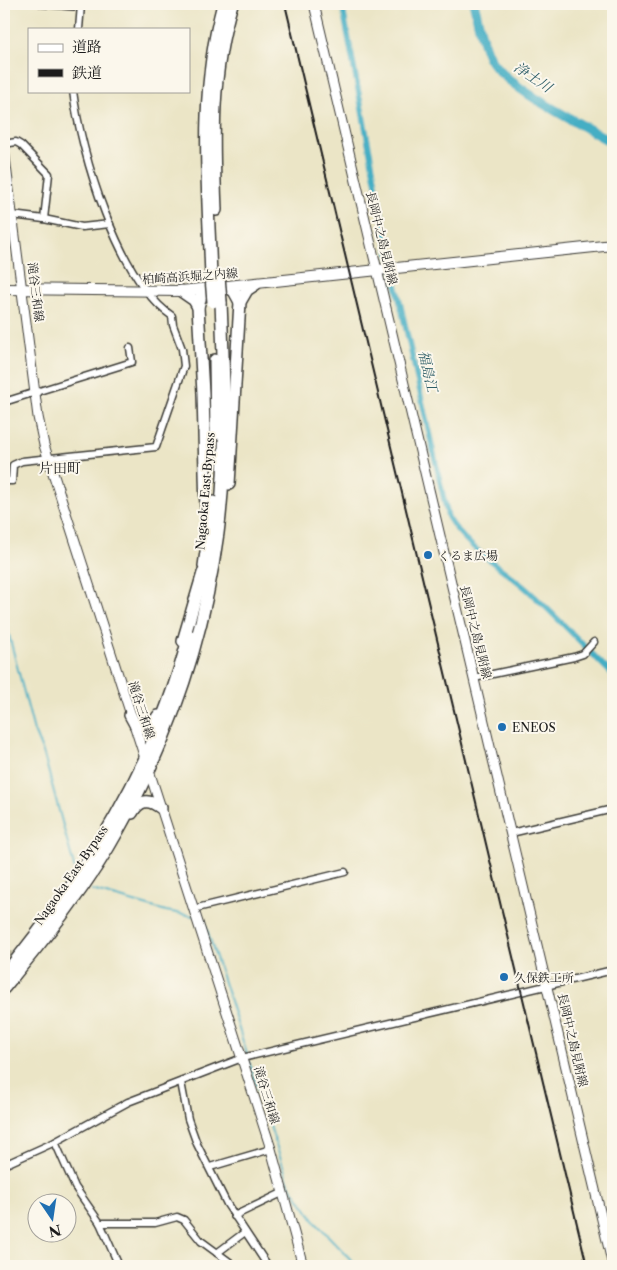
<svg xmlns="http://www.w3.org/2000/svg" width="617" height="1270" viewBox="0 0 617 1270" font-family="'Libre Caslon Text','Noto Serif JP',serif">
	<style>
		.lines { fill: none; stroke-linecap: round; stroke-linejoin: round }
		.stream { stroke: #45aec4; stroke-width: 2 }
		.canal { stroke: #45aec4; stroke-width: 5.5 }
		.river { stroke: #45aec4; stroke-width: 10 }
		.street-tunnel { stroke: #c2bda4; stroke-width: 6; stroke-dasharray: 6 3; stroke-linecap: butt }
		.street-casing { stroke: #3b3a36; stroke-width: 9 }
		.secondary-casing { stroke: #3b3a36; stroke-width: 11 }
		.primary-casing { stroke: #3b3a36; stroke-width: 12 }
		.highway-casing { stroke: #3b3a36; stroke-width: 14 }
		.street { stroke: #fff; stroke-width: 6 }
		.secondary { stroke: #fff; stroke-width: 9 }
		.primary { stroke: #fff; stroke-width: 10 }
		.highway { stroke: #fff; stroke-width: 11 }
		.rail { stroke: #1c1c1c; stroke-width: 2 }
		.highway-bridge-casing { stroke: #3b3a36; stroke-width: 14; stroke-linecap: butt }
		.highway-bridge { stroke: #fff; stroke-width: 11 }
		.poi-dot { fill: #1f6fb2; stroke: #fbf7ec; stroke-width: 2 }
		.labels { text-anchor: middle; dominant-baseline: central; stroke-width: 4; stroke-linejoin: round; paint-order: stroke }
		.street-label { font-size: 12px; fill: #1c1c1c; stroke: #fbf7ec }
		.poi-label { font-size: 12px; fill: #1c1c1c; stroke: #fbf7ec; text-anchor: start }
		.water-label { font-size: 14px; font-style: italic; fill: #2e5e68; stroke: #fbf7ec }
		.neighbourhood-label { font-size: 14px; fill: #1c1c1c; stroke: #fbf7ec }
	</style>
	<rect width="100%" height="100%" fill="#fbf7ec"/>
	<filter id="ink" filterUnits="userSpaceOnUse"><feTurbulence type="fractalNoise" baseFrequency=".02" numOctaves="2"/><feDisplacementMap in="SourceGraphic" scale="10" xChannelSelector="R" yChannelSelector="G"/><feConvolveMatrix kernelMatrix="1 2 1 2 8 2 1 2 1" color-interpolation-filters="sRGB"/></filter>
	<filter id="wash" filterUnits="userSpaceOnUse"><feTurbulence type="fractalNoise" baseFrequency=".0096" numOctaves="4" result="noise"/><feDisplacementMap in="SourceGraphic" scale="20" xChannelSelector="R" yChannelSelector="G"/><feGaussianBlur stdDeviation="1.12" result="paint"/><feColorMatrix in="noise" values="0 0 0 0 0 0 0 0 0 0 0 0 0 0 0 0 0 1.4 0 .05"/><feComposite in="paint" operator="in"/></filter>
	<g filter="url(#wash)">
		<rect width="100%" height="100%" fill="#ebe5c6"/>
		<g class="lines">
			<!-- stream -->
			<g class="stream">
				<path d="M4 616 34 731 44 755 75 870"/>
				<path d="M92 890 166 911 193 916"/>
				<path d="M200 917 204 920 247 1054"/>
				<path d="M248 1059 289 1184 316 1223 357 1266"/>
			</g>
			<!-- canal -->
			<path class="canal" d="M342 4 389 253 448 517C467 550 505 568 532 594 560 620 586 648 613 675"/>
			<!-- river -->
			<path class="river" d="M474 4C479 22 481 43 490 59 507 89 582 124 613 143"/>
		</g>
	</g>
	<g filter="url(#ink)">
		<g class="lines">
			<!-- street-tunnel -->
			<path class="street-tunnel" d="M7 954 21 955"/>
			<defs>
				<g id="street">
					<path d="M42 4 81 7"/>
					<path d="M79 29 81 5"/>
					<path d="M4 144 16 142 21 145 49 174 44 219"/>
					<path d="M4 214 44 219 82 227 110 224"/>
					<path d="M4 402 132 362 130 348"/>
					<path d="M4 481H12L13 465 22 461 156 447 184 366 182 349 173 325 172 316C118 279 81 154 73 91"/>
					<path d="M474 678 574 657 583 654 594 642"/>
					<path d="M511 833 613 809"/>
					<path d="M193 909 345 872"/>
					<path d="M181 1082 188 1119 197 1144 227 1204 268 1266"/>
					<path d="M55 1142 75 1187 100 1223 119 1266"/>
					<path d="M4 1165 55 1142 128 1102 242 1058 613 970"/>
					<path d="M210 1167 271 1149"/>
					<path d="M234 1216 282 1193"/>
					<path d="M100 1223H155L177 1217 184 1220 201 1241 235 1266"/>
					<path d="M217 1253 245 1232"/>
				</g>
				<g id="secondary">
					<path d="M314 4 613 1266"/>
					<path d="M4 150 38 417 44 445 271 1149 303 1266"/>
				</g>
				<path id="primary" d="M4 289 181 291 613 245"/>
				<g id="highway">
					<path d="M216 210C213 140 211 72 232 4"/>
					<path d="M211 277C208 182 198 97 223 4"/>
					<path d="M227 287 234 291 240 302"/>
					<path d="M181 291 194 300 198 307"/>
					<path d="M215 360 216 434"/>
					<path d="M229 484 240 302 247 290 256 284"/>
					<path d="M206 511 203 393 198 307 201 296 209 289"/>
					<path d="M204 566 213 502"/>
					<path d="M183 641 203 573"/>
					<path d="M130 715 136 726 145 728 153 724 158 716"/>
					<path d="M132 813C140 799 149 799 161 808"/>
					<path d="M4 975C89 871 155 767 189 635"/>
					<path d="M4 988C45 938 88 886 119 829 170 738 204 636 218 533 228 457 224 379 221 302"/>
				</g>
			</defs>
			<!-- street casing -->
			<use href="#street" class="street-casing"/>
			<!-- secondary casing -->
			<use href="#secondary" class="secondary-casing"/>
			<!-- primary casing -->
			<use href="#primary" class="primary-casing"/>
			<!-- highway casing -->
			<use href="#highway" class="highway-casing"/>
			<!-- street -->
			<use href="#street" class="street"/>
			<!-- secondary -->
			<use href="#secondary" class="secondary"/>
			<!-- primary -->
			<use href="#primary" class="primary"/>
			<!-- highway -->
			<use href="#highway" class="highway"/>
			<!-- rail -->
			<path class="rail" d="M285 4 587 1266"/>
			<defs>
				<g id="highway-bridge">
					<path d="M219 276 221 302"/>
					<path d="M211 277 213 302"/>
				</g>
			</defs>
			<!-- highway-bridge casing -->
			<use href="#highway-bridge" class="highway-bridge-casing"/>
			<!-- highway-bridge -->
			<use href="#highway-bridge" class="highway-bridge"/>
		</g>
	</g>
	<!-- markers -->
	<g class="poi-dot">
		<circle cx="428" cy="555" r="5"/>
		<circle cx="502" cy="727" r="5"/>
		<circle cx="504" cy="977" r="5"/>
	</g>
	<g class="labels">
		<!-- street labels -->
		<g class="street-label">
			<text transform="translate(382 238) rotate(76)">長岡中之島見附線</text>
			<text transform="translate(190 276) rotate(-4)">柏崎高浜堀之内線</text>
			<text transform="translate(36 292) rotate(83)">滝谷三和線</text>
			<text transform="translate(205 491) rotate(-85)">Nagaoka East Bypass</text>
			<text transform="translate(476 632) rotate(76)">長岡中之島見附線</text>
			<text transform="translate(142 710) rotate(72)">滝谷三和線</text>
			<text transform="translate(71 875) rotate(-55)">Nagaoka East Bypass</text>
			<text transform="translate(573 1040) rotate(77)">長岡中之島見附線</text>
			<text transform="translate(267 1095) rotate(73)">滝谷三和線</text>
		</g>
		<!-- poi labels -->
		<g class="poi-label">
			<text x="438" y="555">くるま広場</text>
			<text x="512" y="727">ENEOS</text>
			<text x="514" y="977">久保鉄工所</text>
		</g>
		<!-- water labels -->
		<g class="water-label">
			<text transform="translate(533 77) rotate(34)">浄土川</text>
			<text transform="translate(428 371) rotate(77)">福島江</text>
		</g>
		<!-- neighbourhood labels -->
		<g class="neighbourhood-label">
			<text x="60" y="468">片田町</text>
		</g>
	</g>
	<!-- margin -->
	<rect width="617" height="1270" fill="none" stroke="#fbf7ec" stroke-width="20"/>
	<!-- legend -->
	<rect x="28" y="28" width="162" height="65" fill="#fbf7ec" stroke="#a29f99"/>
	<rect x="38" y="44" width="25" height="8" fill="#ffffff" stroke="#a29f99"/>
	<text x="72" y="52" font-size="15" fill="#1c1c1c">道路</text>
	<rect x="38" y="69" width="25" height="8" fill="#1c1c1c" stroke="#a29f99"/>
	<text x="72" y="78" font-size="15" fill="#1c1c1c">鉄道</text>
	<!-- north arrow -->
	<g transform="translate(52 1218) rotate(167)"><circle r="24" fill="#fbf7ec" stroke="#a29f99"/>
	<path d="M0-4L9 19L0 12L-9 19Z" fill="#1f6fb2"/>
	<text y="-8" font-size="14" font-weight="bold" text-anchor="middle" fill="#1c1c1c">N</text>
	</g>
</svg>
